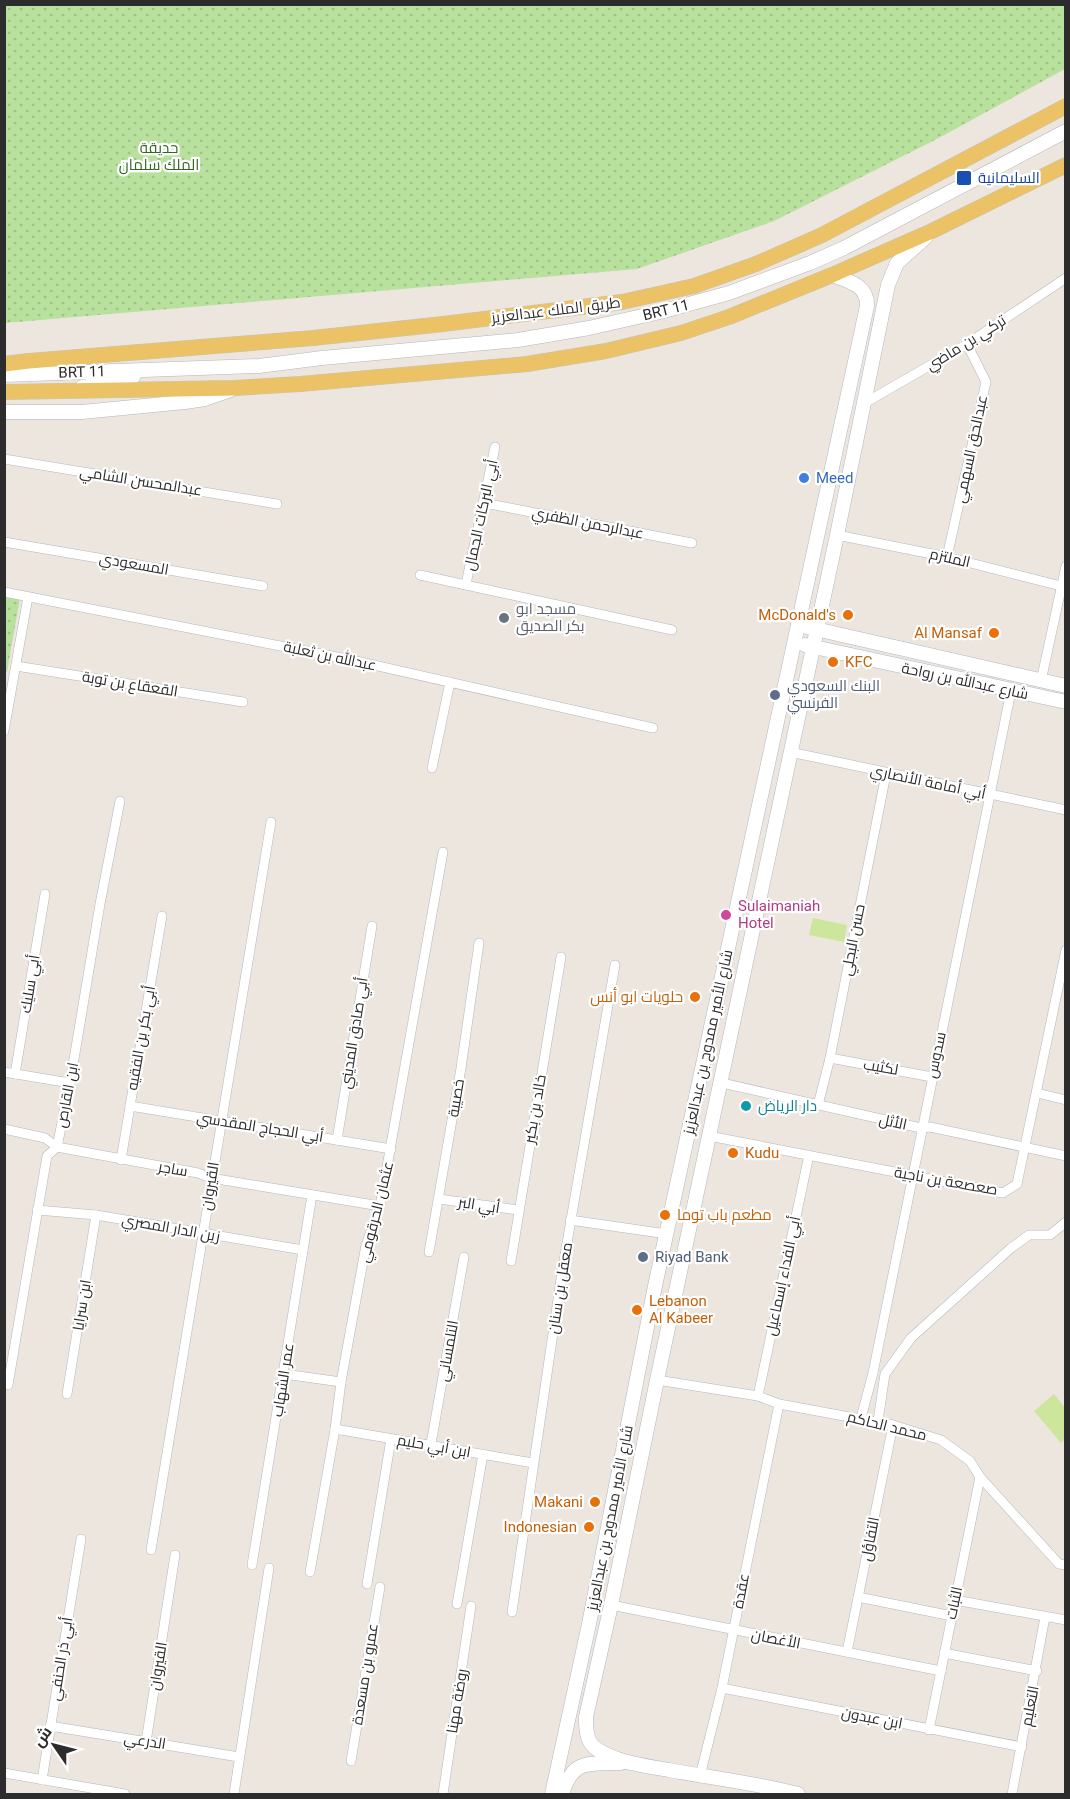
<svg xmlns="http://www.w3.org/2000/svg" width="1070" height="1799" viewBox="0 0 1070 1799" font-family="Roboto,Cairo,sans-serif">
	<style>
		.green { fill: url(#green-dots) }
		.pitch { fill: #cce79b }
		.lines { fill: none; stroke-linecap: round; stroke-linejoin: round }
		.street-casing { stroke: #b2b6bf; stroke-width: 10 }
		.secondary-casing { stroke: #b2b6bf; stroke-width: 15 }
		.primary-casing { stroke: #c4c4c4; stroke-width: 16 }
		.street { stroke: #fff; stroke-width: 9 }
		.secondary { stroke: #fff; stroke-width: 14 }
		.primary { stroke: #ebc366; stroke-width: 15 }
		.transit-dot { fill: #1a4fb4; stroke: #fff; stroke-width: 2 }
		.shop-dot { fill: #3f7fe0; stroke: #fff; stroke-width: 2 }
		.food-dot { fill: #e8710a; stroke: #fff; stroke-width: 2 }
		.worship-dot { fill: #6b7280; stroke: #fff; stroke-width: 2 }
		.service-dot { fill: #5c6f8a; stroke: #fff; stroke-width: 2 }
		.hotel-dot { fill: #d1479c; stroke: #fff; stroke-width: 2 }
		.culture-dot { fill: #0f9aa8; stroke: #fff; stroke-width: 2 }
		.labels { text-anchor: middle; dominant-baseline: central; stroke-width: 4.5; stroke-linejoin: round; paint-order: stroke }
		.park-label { font-size: 15px; fill: #32671e; stroke: #fff }
		.transit-label { font-size: 15px; fill: #164399; stroke: #fff; text-anchor: start }
		.street-label { font-size: 15px; fill: #2c2c2c; stroke: #fff }
		.shop-label { font-size: 15px; fill: #366cbe; stroke: #fff; text-anchor: start }
		.worship-label { font-size: 15px; fill: #5b616d; stroke: #fff; text-anchor: start }
		.food-label { font-size: 15px; fill: #c56008; stroke: #fff; text-anchor: end }
		.service-label { font-size: 15px; fill: #4e5e75; stroke: #fff; text-anchor: start }
		.hotel-label { font-size: 15px; fill: #b23c85; stroke: #fff; text-anchor: start }
		.culture-label { font-size: 15px; fill: #0d838f; stroke: #fff; text-anchor: start }
	</style>
	<defs>
		<pattern id="green-dots" width="8" height="8" patternUnits="userSpaceOnUse" patternTransform="scale(1.5)"><rect width="8" height="8" fill="#b9e19e"/><path d="M2 2h.1M6 6h.1" fill="none" stroke="#9fc188" stroke-width="1.8" stroke-linecap="round"/></pattern>
	</defs>
	<rect width="100%" height="100%" fill="#ede6df"/>
	<!-- green -->
	<g class="green">
		<path d="M5 4 1065 5V69L935 140 774 221 637 269 5 323Z"/>
		<path d="M5 595 20 598 7 672 5 671Z"/>
	</g>
	<!-- pitch -->
	<g class="pitch">
		<path d="M813 918 847 925 844 942 809 935Z"/>
		<path d="M1054 1394 1065 1408V1439L1061 1443 1034 1411Z"/>
	</g>
	<g class="lines">
		<defs>
			<g id="street">
				<path d="M863 404 967 344 1066 278"/>
				<path d="M4 459 277 504"/>
				<path d="M484 503 692 543"/>
				<path d="M837 535 947 557 1061 586"/>
				<path d="M4 542 263 586"/>
				<path d="M947 557 986 382 967 344"/>
				<path d="M420 575 672 630"/>
				<path d="M466 584 495 447"/>
				<path d="M4 592 347 659 653 728"/>
				<path d="M16 666 243 702"/>
				<path d="M1041 681 1066 566"/>
				<path d="M4 731 28 597"/>
				<path d="M790 752 1066 810"/>
				<path d="M432 768 450 682"/>
				<path d="M830 1058 932 1077"/>
				<path d="M4 1072 70 1083"/>
				<path d="M15 1074 45 894"/>
				<path d="M722 1083 921 1128 930 1127 1066 1156"/>
				<path d="M1037 1093 1066 1100"/>
				<path d="M818 1105 830 1058 886 774"/>
				<path d="M130 1106 391 1149"/>
				<path d="M4 1129 45 1138 57 1147 198 1173 211 1178 380 1206"/>
				<path d="M709 1136 1003 1193 1017 1184 1066 950"/>
				<path d="M337 1140 372 926"/>
				<path d="M121 1160 162 916"/>
				<path d="M439 1199 518 1210"/>
				<path d="M37 1210 96 1215 303 1250"/>
				<path d="M570 1220 667 1234"/>
				<path d="M429 1252 461 1068 479 943"/>
				<path d="M511 1261 561 957"/>
				<path d="M284 1374 341 1382"/>
				<path d="M657 1380 758 1396 779 1404 893 1425 941 1440 970 1461 980 1477 1059 1564 1066 1565"/>
				<path d="M8 1385 47 1156 57 1147 70 1083 100 904 120 801"/>
				<path d="M67 1394 96 1215"/>
				<path d="M758 1396 809 1155"/>
				<path d="M861 1418 873 1373 1011 691"/>
				<path d="M878 1421 885 1374 911 1338 1011 1248 1029 1235H1050L1066 1222"/>
				<path d="M335 1429 533 1463"/>
				<path d="M431 1444 464 1257"/>
				<path d="M151 1550 271 822"/>
				<path d="M252 1565 312 1195"/>
				<path d="M310 1572 335 1429 341 1382 366 1245 380 1206 443 852"/>
				<path d="M367 1584 391 1439"/>
				<path d="M858 1597 952 1616"/>
				<path d="M955 1600 1066 1620"/>
				<path d="M457 1604 483 1454"/>
				<path d="M611 1605 941 1671"/>
				<path d="M512 1612 562 1272 615 965"/>
				<path d="M847 1652 893 1425"/>
				<path d="M944 1653 1037 1671"/>
				<path d="M722 1688 1022 1747"/>
				<path d="M50 1726 239 1757"/>
				<path d="M929 1730 980 1477"/>
				<path d="M146 1742 175 1555"/>
				<path d="M351 1761 380 1587"/>
				<path d="M4 1773 125 1794"/>
				<path d="M700 1776 722 1688 779 1404"/>
				<path d="M42 1780 81 1539"/>
				<path d="M234 1794 269 1568"/>
				<path d="M443 1794 471 1606"/>
				<path d="M1012 1794 1045 1617"/>
			</g>
			<g id="secondary">
				<path d="M4 375 259 366 322 358 518 340 589 328 660 312 729 293 810 263 844 248 1066 131"/>
				<path d="M82 387 134 376"/>
				<path d="M4 412H82L185 402 205 399 231 390"/>
				<path d="M798 625 1066 686"/>
				<path d="M805 645 1066 702"/>
				<path d="M552 1794 589 1624 655 1286 867 306C868 285 848 281 832 275"/>
				<path d="M562 1794C573 1758 589 1764 621 1763"/>
				<path d="M798 1794C756 1783 712 1778 669 1770 647 1766 612 1762 594 1747 586 1740 586 1727 586 1717L611 1605 657 1380 837 535 888 285 897 263 926 237"/>
			</g>
			<g id="primary">
				<path d="M4 364 29 361 313 338 443 324 622 302 694 286 756 264 822 235 1066 106"/>
				<path d="M4 392 234 388 300 384 527 364 606 351 681 333 729 317 832 275 932 231 1066 165"/>
			</g>
		</defs>
		<!-- street casing -->
		<use href="#street" class="street-casing"/>
		<!-- secondary casing -->
		<use href="#secondary" class="secondary-casing"/>
		<!-- primary casing -->
		<use href="#primary" class="primary-casing"/>
		<!-- street -->
		<use href="#street" class="street"/>
		<!-- secondary -->
		<use href="#secondary" class="secondary"/>
		<!-- primary -->
		<use href="#primary" class="primary"/>
	</g>
	<!-- markers -->
	<rect class="transit-dot" x="956" y="170" width="16" height="16" rx="3"/>
	<circle class="shop-dot" cx="804" cy="478" r="6"/>
	<g class="food-dot">
		<circle cx="848" cy="615" r="6"/>
		<circle cx="994" cy="633" r="6"/>
		<circle cx="833" cy="662" r="6"/>
		<circle cx="695" cy="997" r="6"/>
		<circle cx="733" cy="1153" r="6"/>
		<circle cx="665" cy="1215" r="6"/>
		<circle cx="637" cy="1310" r="6"/>
		<circle cx="595" cy="1502" r="6"/>
		<circle cx="589" cy="1527" r="6"/>
	</g>
	<circle class="worship-dot" cx="504" cy="618" r="6"/>
	<g class="service-dot">
		<circle cx="775" cy="695" r="6"/>
		<circle cx="643" cy="1257" r="6"/>
	</g>
	<circle class="hotel-dot" cx="726" cy="915" r="6"/>
	<circle class="culture-dot" cx="746" cy="1106" r="6"/>
	<g class="labels">
		<!-- park labels -->
		<g class="park-label">
			<text x="159" y="148">حديقة<tspan x="159" dy="17">الملك سلمان</tspan></text>
		</g>
		<!-- transit labels -->
		<g class="transit-label">
			<text x="978" y="178">السليمانية</text>
		</g>
		<!-- street labels -->
		<g class="street-label">
			<text transform="translate(556 310) rotate(-7)">طريق الملك عبدالعزيز</text>
			<text transform="translate(666 310) rotate(-14)">BRT 11</text>
			<text transform="translate(966 343) rotate(-32)">تركي بن ماضي</text>
			<text transform="translate(82 372) rotate(-2)">BRT 11</text>
			<text transform="translate(971 449) rotate(-78)">عبدالحق السهمي</text>
			<text transform="translate(141 481) rotate(9)">عبدالمحسن الشامي</text>
			<text transform="translate(481 515) rotate(-78)">أبي البركات الجمال</text>
			<text transform="translate(588 523) rotate(11)">عبدالرحمن الظفري</text>
			<text transform="translate(950 558) rotate(13)">الملتزم</text>
			<text transform="translate(134 564) rotate(10)">المسعودي</text>
			<text transform="translate(330 656) rotate(12)">عبدالله بن ثعلبة</text>
			<text transform="translate(965 681) rotate(12)">شارع عبدالله بن رواحة</text>
			<text transform="translate(130 684) rotate(9)">القعقاع بن توبة</text>
			<text transform="translate(928 782) rotate(12)">أبي أمامة الأنصاري</text>
			<text transform="translate(853 940) rotate(-79)">حسن البجلي</text>
			<text transform="translate(30 984) rotate(-81)">أبي سليك</text>
			<text transform="translate(354 1033) rotate(-81)">أبي صادق المديني</text>
			<text transform="translate(141 1038) rotate(-80)">أبي بكر بن الفقيه</text>
			<text transform="translate(708 1042) rotate(-78)">شارع الأمير ممدوح بن عبدالعزيز</text>
			<text transform="translate(936 1055) rotate(-78)">سدوس</text>
			<text transform="translate(881 1067) rotate(10)">لكثيب</text>
			<text transform="translate(67 1095) rotate(-79)">ابن القارص</text>
			<text transform="translate(456 1098) rotate(-81)">خصيبة</text>
			<text transform="translate(535 1109) rotate(-80)">خالد بن بكير</text>
			<text transform="translate(893 1122) rotate(12)">الأثل</text>
			<text transform="translate(260 1127) rotate(9)">أبي الحجاج المقدسي</text>
			<text transform="translate(173 1169) rotate(10)">ساجر</text>
			<text transform="translate(946 1181) rotate(10)">صعصعة بن ناجية</text>
			<text transform="translate(210 1186) rotate(-81)">القيروان</text>
			<text transform="translate(479 1205) rotate(9)">أبي البر</text>
			<text transform="translate(376 1212) rotate(-76)">عثمان الحرقومي</text>
			<text transform="translate(171 1228) rotate(10)">زين الدار المصري</text>
			<text transform="translate(783 1276) rotate(-78)">أبي الفداء إسماعيل</text>
			<text transform="translate(560 1288) rotate(-81)">معقل بن سنان</text>
			<text transform="translate(82 1305) rotate(-81)">ابن سرايا</text>
			<text transform="translate(448 1351) rotate(-80)">التلمساني</text>
			<text transform="translate(283 1380) rotate(-81)">عمر الشهاب</text>
			<text transform="translate(887 1426) rotate(14)">محمد الحاكم</text>
			<text transform="translate(434 1446) rotate(10)">ابن أبي حليم</text>
			<text transform="translate(610 1518) rotate(-79)">شارع الأمير ممدوح بن عبدالعزيز</text>
			<text transform="translate(870 1539) rotate(-79)">التفاؤل</text>
			<text transform="translate(741 1591) rotate(-79)">عقدة</text>
			<text transform="translate(954 1603) rotate(-78)">الثبات</text>
			<text transform="translate(776 1639) rotate(11)">الأغصان</text>
			<text transform="translate(61 1659) rotate(-81)">أبي ذر الحنفي</text>
			<text transform="translate(158 1666) rotate(-81)">القيروان</text>
			<text transform="translate(365 1674) rotate(-81)">عمرو بن مسعدة</text>
			<text transform="translate(457 1701) rotate(-81)">روضة مهنا</text>
			<text transform="translate(1030 1706) rotate(-79)">التعليم</text>
			<text transform="translate(872 1718) rotate(11)">ابن عبدون</text>
			<text transform="translate(145 1741) rotate(9)">الدرعي</text>
		</g>
		<!-- shop labels -->
		<g class="shop-label">
			<text x="816" y="478">Meed</text>
		</g>
		<!-- worship labels -->
		<g class="worship-label">
			<text x="516" y="609">مسجد ابو<tspan x="516" dy="17">بكر الصديق</tspan></text>
		</g>
		<!-- food labels -->
		<g class="food-label">
			<text x="836" y="615">McDonald's</text>
			<text x="982" y="633">Al Mansaf</text>
			<text x="845" y="662" text-anchor="start">KFC</text>
			<text x="683" y="997">حلويات ابو أنس</text>
			<text x="745" y="1153" text-anchor="start">Kudu</text>
			<text x="677" y="1215" text-anchor="start">مطعم باب توما</text>
			<text x="649" y="1301" text-anchor="start">Lebanon<tspan x="649" dy="17">Al Kabeer</tspan></text>
			<text x="583" y="1502">Makani</text>
			<text x="577" y="1527">Indonesian</text>
		</g>
		<!-- service labels -->
		<g class="service-label">
			<text x="787" y="686">البنك السعودي<tspan x="787" dy="17">الفرنسي</tspan></text>
			<text x="655" y="1257">Riyad Bank</text>
		</g>
		<!-- hotel labels -->
		<g class="hotel-label">
			<text x="738" y="906">Sulaimaniah<tspan x="738" dy="17">Hotel</tspan></text>
		</g>
		<!-- culture labels -->
		<g class="culture-label">
			<text x="758" y="1106">دار الرياض</text>
		</g>
	</g>
	<!-- border -->
	<rect width="1070" height="1799" fill="none" stroke="#2c2c2c" stroke-width="12"/>
	<!-- north arrow -->
	<g transform="translate(54 1745) rotate(305)" stroke="#ffffff" stroke-width="4.5" paint-order="stroke">
	<path d="M0-4.5L10 22L0 15L-10 22Z" fill="#2c2c2c"/>
	<text y="-9" font-size="16" font-weight="bold" text-anchor="middle" fill="#2c2c2c">ش</text>
	</g>
</svg>
